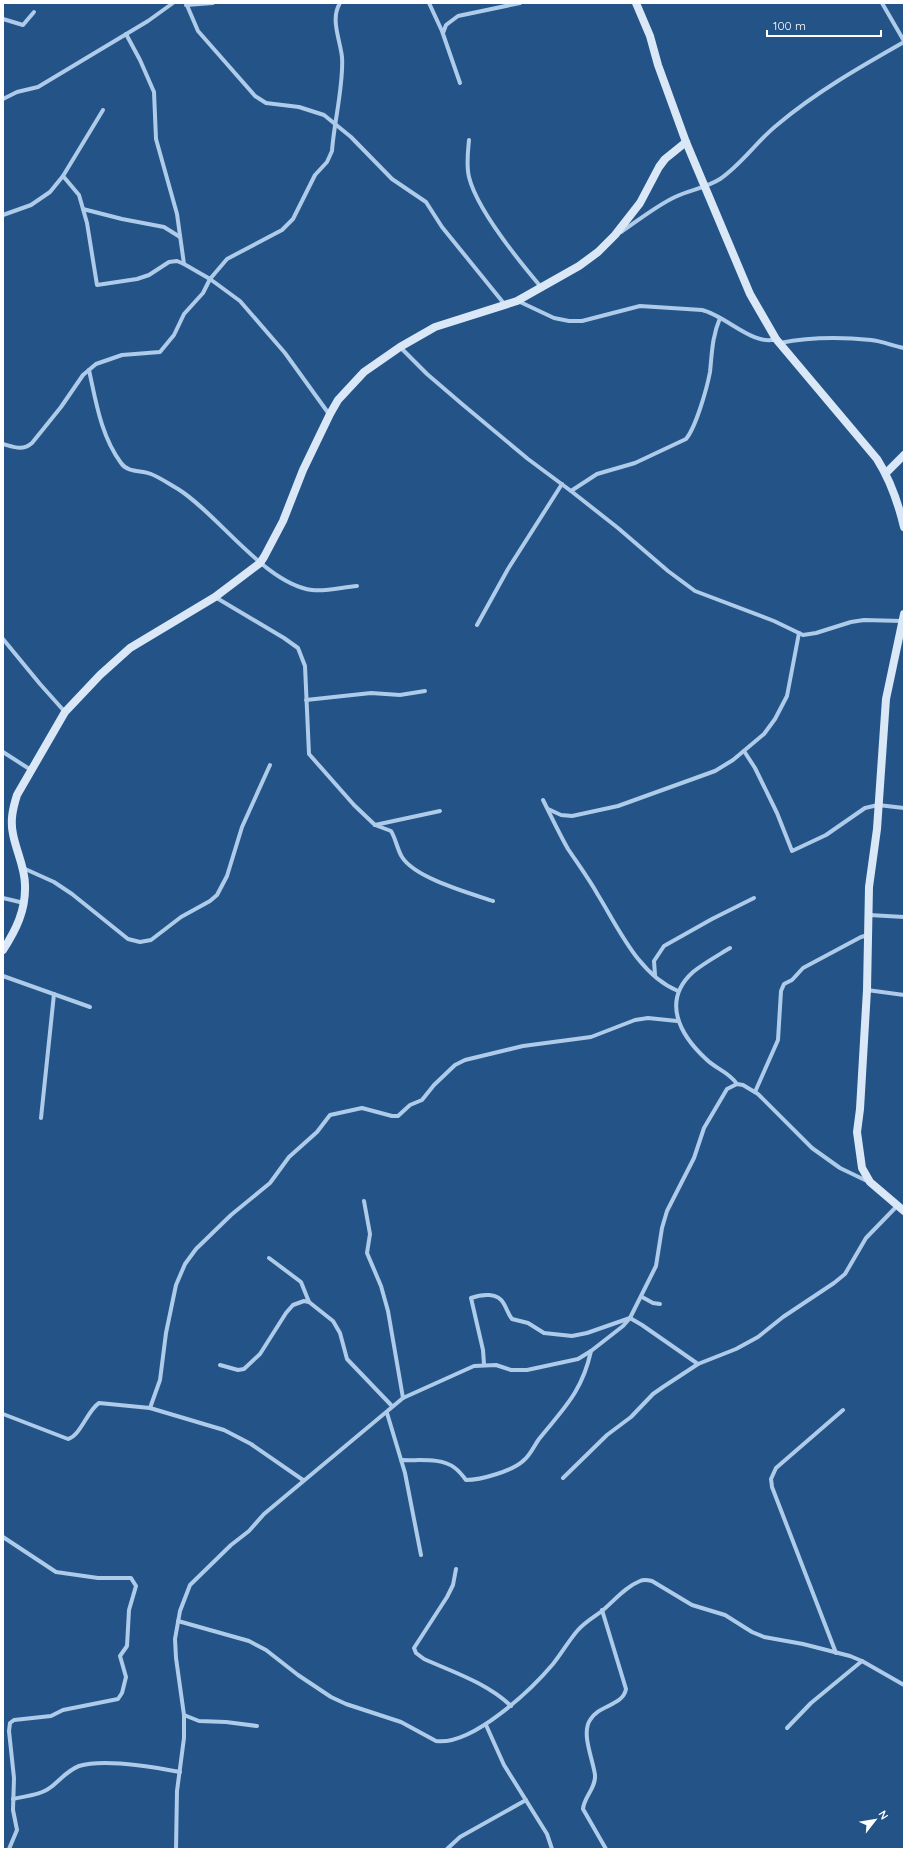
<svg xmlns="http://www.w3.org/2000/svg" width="907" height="1852" viewBox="0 0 907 1852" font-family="Quicksand,sans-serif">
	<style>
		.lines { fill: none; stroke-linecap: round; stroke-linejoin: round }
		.street { stroke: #aecbe9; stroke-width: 4 }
		.secondary { stroke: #d9e7f7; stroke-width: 8 }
	</style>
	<rect width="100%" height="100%" fill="#235387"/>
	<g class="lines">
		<!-- street -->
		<g class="street">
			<path d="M186 3 198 31 255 96 266 103 299 107 324 115 351 137 392 179 426 202 442 227 506 306"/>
			<path d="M429 3 442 31 460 83"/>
			<path d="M882 3 904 41"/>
			<path d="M186 5 213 3"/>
			<path d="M3 19 23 25 34 12"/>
			<path d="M443 33 446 25 458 16 520 3"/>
			<path d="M126 34 140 60 154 92 156 139 177 214 184 264"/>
			<path d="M3 99 17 92 38 87 148 21 173 3"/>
			<path d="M469 140C468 152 466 165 469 177 477 210 519 261 541 287"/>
			<path d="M63 176 79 195 87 223 97 285 137 279 149 275 169 262 177 261 184 264 210 279 240 301 285 353 329 414"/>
			<path d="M83 209 122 219 164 227 180 237"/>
			<path d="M3 215 31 205 50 192 63 176 103 110"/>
			<path d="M621 232C639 220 656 206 675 197 689 190 706 188 720 179 742 164 757 141 777 125 816 92 860 67 904 42"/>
			<path d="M518 301 554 318 569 321H582L640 306 702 310C725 315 754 347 776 339"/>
			<path d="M780 343C810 337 841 337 871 340 882 341 893 346 904 348"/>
			<path d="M400 347 427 374 462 404 528 459 571 491 618 528 668 571 695 591 774 621 803 635 816 633 851 622 864 620 902 621"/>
			<path d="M89 370C96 402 101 436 121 463 128 473 141 470 151 474 161 478 169 484 178 489 218 514 265 584 312 590 326 592 343 587 357 586"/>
			<path d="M3 444C14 447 23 451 32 443L61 407 83 375 96 364 122 355 160 352 174 335 184 314 203 293 210 279 227 259 282 230 293 219 315 175 327 162 332 151C334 122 344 84 342 57 340 39 330 19 340 3"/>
			<path d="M571 491 597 474 635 463 686 439C696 427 707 388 710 372 712 353 712 337 720 318"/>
			<path d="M215 597 284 638 298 648 305 666 309 754 354 805 375 825 391 831C396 839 397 849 402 857 415 878 469 893 493 901"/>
			<path d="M477 625 508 569 562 484"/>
			<path d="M3 639 40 684 65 712"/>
			<path d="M306 700 371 693 400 695 425 691"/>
			<path d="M744 751 755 768 777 813 792 851 826 835 865 808 878 805 904 808"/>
			<path d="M3 752 31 770"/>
			<path d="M543 800C551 816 559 833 568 849 578 864 589 879 598 895 619 929 639 975 678 991"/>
			<path d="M548 809 561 815 572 816 618 806 715 771 733 760 764 734 775 719 787 696 799 633"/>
			<path d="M375 825 440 811"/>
			<path d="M23 868 54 882 72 894 128 939 140 942 151 940 181 917 210 901 217 895 227 876 242 827 270 765"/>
			<path d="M3 898 24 903"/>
			<path d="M869 915 904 917"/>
			<path d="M730 948C717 956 704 963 693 972 661 1001 680 1035 706 1059 716 1069 729 1072 737 1084"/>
			<path d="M655 975 654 961 664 946 712 919 754 898"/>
			<path d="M3 976 90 1007"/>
			<path d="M867 990 904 995"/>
			<path d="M755 1092 778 1040 781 991 784 984 792 980 803 968 861 937 868 935"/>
			<path d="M41 1118 54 994"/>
			<path d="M364 1201 370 1234 367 1253 381 1286 388 1311 403 1398"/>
			<path d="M269 1258 301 1282 309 1302"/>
			<path d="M642 1297 653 1303 660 1304"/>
			<path d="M484 1364 483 1350 471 1298C482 1294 498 1292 504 1304 507 1309 508 1314 512 1319L528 1323 544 1333 572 1336 587 1333 630 1318 642 1325 698 1364"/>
			<path d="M220 1365 238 1370 244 1369 260 1354 286 1313 293 1305 304 1301 309 1302 333 1321 340 1333 347 1359 392 1406"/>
			<path d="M150 1408 160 1380 166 1333 176 1285 185 1264 196 1249 231 1215 270 1183 289 1157 317 1132 330 1115 362 1108 392 1116H398L410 1105 422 1100 434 1085 455 1065 465 1060 523 1046 591 1037 635 1020 648 1018 677 1021"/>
			<path d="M387 1413 405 1473 421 1555"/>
			<path d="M3 1414 68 1439C81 1435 87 1411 99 1403L150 1408 224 1430 251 1444 303 1480"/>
			<path d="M401 1460C418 1461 441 1457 455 1468 459 1471 463 1476 466 1480 481 1480 512 1471 523 1461 530 1456 534 1446 539 1439 564 1408 582 1392 591 1351"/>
			<path d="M563 1478 607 1435 631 1417 653 1394 663 1387 698 1364 736 1349 758 1337 783 1317 834 1283 845 1274 866 1238 897 1206"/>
			<path d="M3 1537 56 1572 98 1578H131L136 1586 129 1610 127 1646 120 1656 126 1677 122 1693 118 1699 63 1710 51 1716 14 1720 10 1723 9 1731 14 1778 13 1810 17 1830 9 1849"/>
			<path d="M456 1569 453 1585 447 1597 414 1648 416 1653 424 1659C453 1672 487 1683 511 1706"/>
			<path d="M602 1610 626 1689C623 1706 598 1705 590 1720 581 1734 593 1759 595 1775 596 1788 584 1797 583 1809L606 1849"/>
			<path d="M178 1621 249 1641 266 1650 298 1675 331 1697 346 1704 401 1722 436 1741C472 1746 531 1690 553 1664 562 1653 569 1640 578 1630 585 1622 594 1617 602 1611 614 1601 625 1587 640 1581 644 1579 648 1580 652 1581L692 1605 725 1615 752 1632 764 1637 803 1644 850 1656 862 1661 904 1685"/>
			<path d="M836 1653 772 1487 771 1479 776 1468 843 1410"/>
			<path d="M184 1715 199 1721 226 1722 257 1726"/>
			<path d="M486 1725 504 1765 547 1834 552 1849"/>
			<path d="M787 1728 811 1703 862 1661"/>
			<path d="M13 1799C26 1796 41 1795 51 1787 60 1780 68 1770 79 1766 104 1758 154 1767 180 1772"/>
			<path d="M176 1849 177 1791 184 1738V1715L176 1658 175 1639 180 1611 190 1585 231 1545 249 1531 264 1514 403 1398 474 1366 496 1365 511 1370H527L578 1359 591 1351 623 1326 630 1318 656 1266 662 1228 667 1211 694 1158 704 1128 727 1089 737 1084 743 1085 758 1094 812 1148 840 1168 867 1181"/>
			<path d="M447 1849 460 1837 526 1800"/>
		</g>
		<!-- secondary -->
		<g class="secondary">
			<path d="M636 3 650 36 658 65 686 142 750 294 776 339 877 459C891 481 898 502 904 527"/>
			<path d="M886 473 904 455"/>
			<path d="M904 614 886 699 877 829 869 887 867 990 860 1109 857 1132 862 1168 870 1182 904 1211"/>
			<path d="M3 950C16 930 26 910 25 885 25 867 16 851 13 834 10 820 13 808 17 795L65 712 100 675 130 648 215 597 260 563 264 557 283 521 303 470 330 414 338 400 364 372 400 347 435 327 517 301 579 266 598 252 615 235 640 203 659 167 665 159 686 142"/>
		</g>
	</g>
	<!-- border -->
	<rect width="907" height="1852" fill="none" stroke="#ffffff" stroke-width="8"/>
	<!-- north arrow -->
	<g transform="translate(875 1820) rotate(59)" stroke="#235387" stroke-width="3" paint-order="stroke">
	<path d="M0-3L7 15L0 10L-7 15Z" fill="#ffffff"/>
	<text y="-6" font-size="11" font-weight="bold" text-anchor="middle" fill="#ffffff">N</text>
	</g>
	<!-- scale -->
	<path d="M767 30v6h114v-6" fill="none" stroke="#ffffff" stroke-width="2"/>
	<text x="773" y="30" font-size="12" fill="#ffffff" stroke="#235387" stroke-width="3" paint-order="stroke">100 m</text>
</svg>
